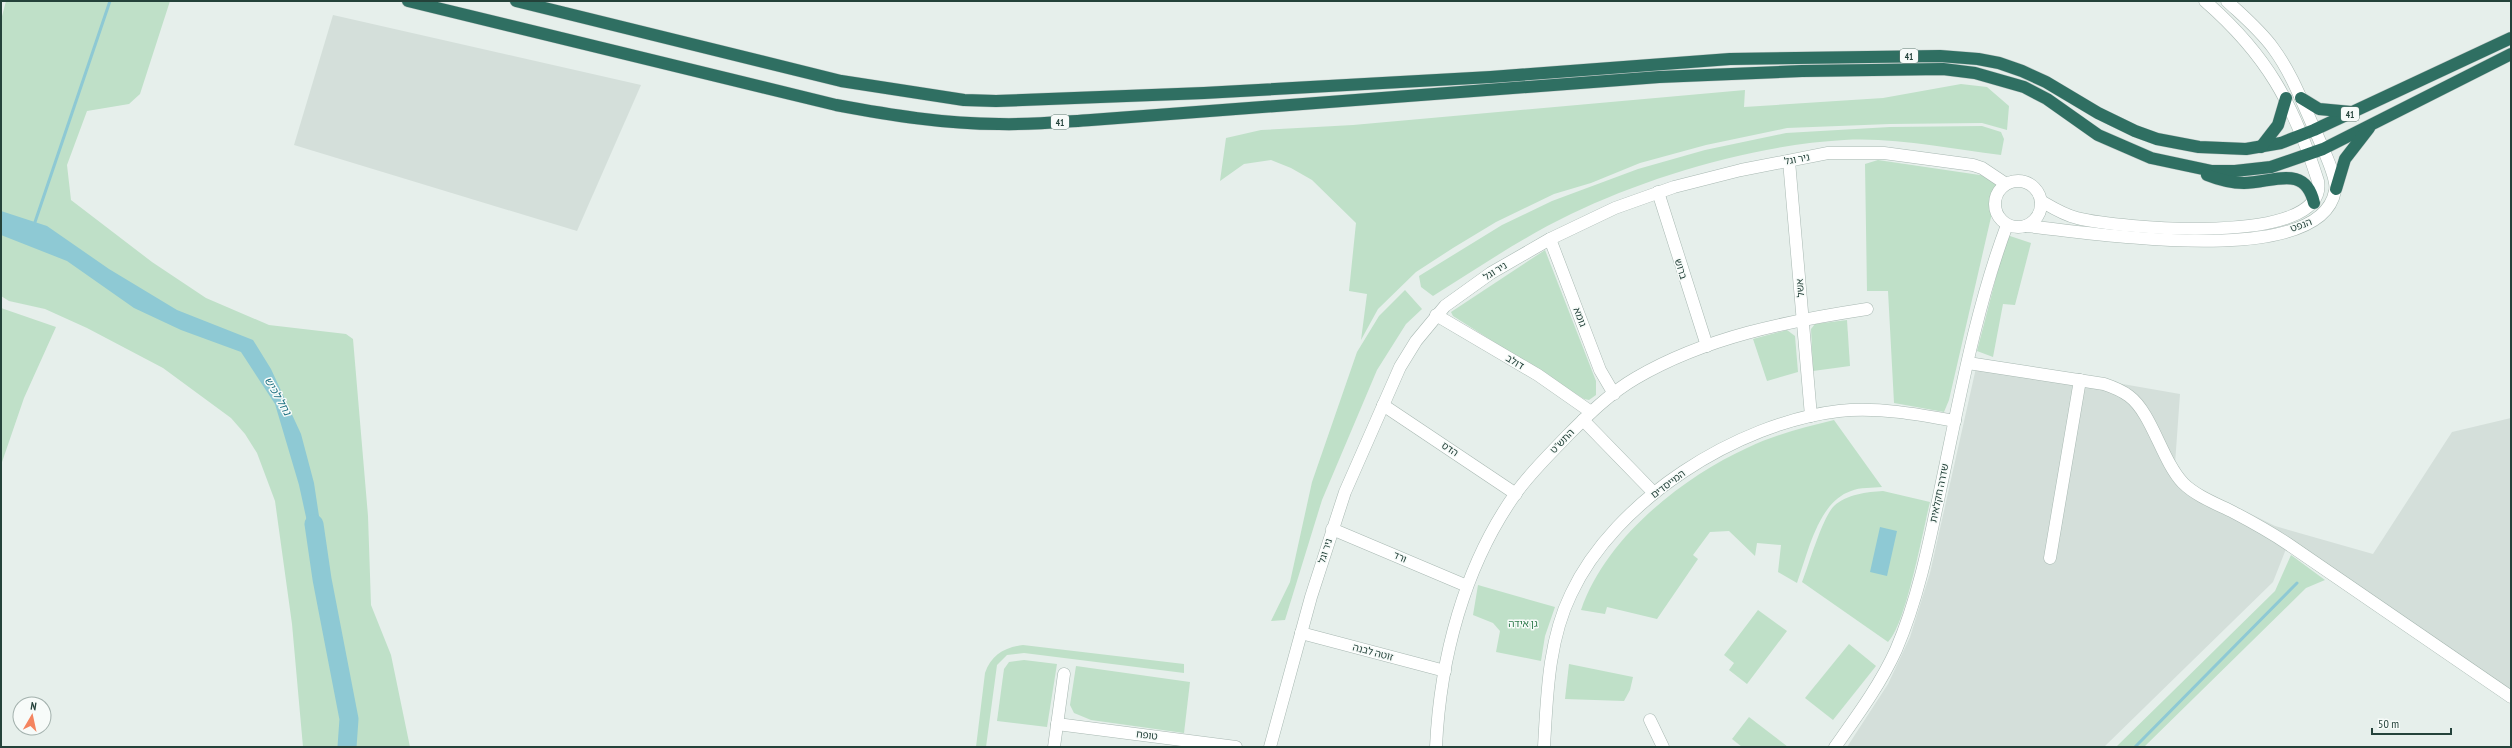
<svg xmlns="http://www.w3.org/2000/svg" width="2512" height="748" viewBox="0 0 2512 748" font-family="'PT Sans Narrow','Noto Sans Hebrew',sans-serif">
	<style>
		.built { fill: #d4dfda }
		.green { fill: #bfe0c8 }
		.water { fill: #8ec9d4 }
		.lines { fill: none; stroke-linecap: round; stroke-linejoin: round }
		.stream { stroke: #8ec9d4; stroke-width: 3 }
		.river { stroke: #8ec9d4; stroke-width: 19 }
		.minor-casing { stroke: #a8b8b2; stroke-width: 13 }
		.highway-casing { stroke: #c2cac8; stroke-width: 13 }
		.minor { stroke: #fff; stroke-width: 12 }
		.highway { stroke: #2f6f62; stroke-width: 12 }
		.labels { text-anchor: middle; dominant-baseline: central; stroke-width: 3; stroke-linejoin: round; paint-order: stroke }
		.shield { fill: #f7fbf9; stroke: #637a73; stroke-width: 1 }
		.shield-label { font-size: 9px; font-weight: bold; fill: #24423a }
		.street-label { font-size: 10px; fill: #24423a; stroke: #f7fbf9 }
		.park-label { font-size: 10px; fill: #2d7a4b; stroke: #f7fbf9 }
		.water-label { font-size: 11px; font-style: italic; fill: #1c6f80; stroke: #f7fbf9 }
	</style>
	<rect width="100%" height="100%" fill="#e6efeb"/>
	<!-- built -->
	<g class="built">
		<path d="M333 15 641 85 577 231 294 145Z"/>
		<path d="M1978 359 2180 394 2175 464 2193 485 2275 526 2373 554 2452 432 2511 418V704L2286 549 2273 582 2104 747H1847L1888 684 1910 637 1930 573Z"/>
	</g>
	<!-- green -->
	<g class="green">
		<path d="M6 1H170L140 94 129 104 87 111 67 165 71 200 152 262 206 298 269 325 346 334 353 339 368 516 371 605 391 655 410 747H303L292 624 275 501 257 453 245 434 231 418 163 368 87 328 45 309 9 301 1 296V20Z"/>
		<path d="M1961 84 1987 87 2009 106 2007 130 1982 123 1890 124 1787 128 1706 145 1640 163 1591 183 1554 194 1496 222 1453 248 1416 272 1378 309 1361 340 1367 294 1349 291 1356 223 1312 180 1291 168 1271 160 1244 164 1220 181 1226 138 1261 130 1353 125 1745 90 1744 107 1883 98Z"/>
		<path d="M1982 126 2001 132 2004 139 2001 155C1950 149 1896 137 1844 140 1755 145 1650 176 1571 214 1523 237 1478 268 1433 296L1421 287 1419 276 1502 225 1552 201 1638 169 1705 150 1786 133 1890 127Z"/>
		<path d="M1878 160 2000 178 1949 400 1944 412 1894 403 1888 291H1867L1865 164Z"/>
		<path d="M2007 235 2031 243 2015 305 2003 304 1993 357 1977 351Z"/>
		<path d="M1545 250 1596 381V395L1589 400 1584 399 1453 316 1451 312Z"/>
		<path d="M1405 290 1422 309 1406 324 1377 370 1322 500 1285 620 1271 621 1290 582 1312 482 1357 352 1379 316Z"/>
		<path d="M1 308 56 327 24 398 1 465Z"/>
		<path d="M1847 320 1850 366 1813 371 1811 329 1815 324Z"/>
		<path d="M1787 330 1795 336 1798 372 1767 381 1753 339Z"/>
		<path d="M1834 420 1882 487C1873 488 1860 487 1851 491 1818 502 1808 553 1797 583L1778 572 1781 545 1757 543 1755 556 1729 531 1710 532 1693 555 1698 559 1657 619 1607 607 1605 614 1581 610C1605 539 1681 478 1747 448 1774 435 1805 427 1834 420Z"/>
		<path d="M1883 491 1930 502C1923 530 1906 625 1888 642L1802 582C1809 565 1822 518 1834 506 1847 494 1867 492 1883 491Z"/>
		<path d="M2291 555 2325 580 2306 588 2144 747H2116L2275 591Z"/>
		<path d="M1478 585 1555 607 1545 636 1541 661 1496 652 1500 631 1493 623 1473 615Z"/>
		<path d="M1758 610 1787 631 1747 684 1729 670 1734 663 1724 655Z"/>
		<path d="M1849 644 1876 666 1833 720 1805 698Z"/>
		<path d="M1023 645 1184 664V673L1024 653 1007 655 997 665 986 747H976L985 673C991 655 1005 647 1023 645Z"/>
		<path d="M1024 660 1057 664 1047 727 997 721 1004 669 1009 662Z"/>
		<path d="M1569 664 1633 677 1630 690 1624 701 1565 699Z"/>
		<path d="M1076 666 1190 682 1184 733 1091 720 1074 713 1070 705Z"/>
		<path d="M1749 717 1788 747H1742L1732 739Z"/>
	</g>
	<!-- water -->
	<g class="water">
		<path d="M1 211 47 226 109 269 177 310 253 340 271 369 301 434 314 483 324 549H313L299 485 275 404 241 352 181 330 134 308 67 261 1 235Z"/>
		<path d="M1880 527 1897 531 1887 576 1870 572Z"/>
	</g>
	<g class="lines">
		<!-- stream -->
		<g class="stream">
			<path d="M34 225 110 1"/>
			<path d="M2135 747 2297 583"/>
		</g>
		<!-- river -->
		<path class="river" d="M314 524 322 579 349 719 347 747"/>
		<defs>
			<g id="minor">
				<path d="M1789 161 1811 416"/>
				<circle cx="2018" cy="204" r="23"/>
				<path d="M1658 192 1707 346"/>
				<path d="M2041 201C2053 208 2064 215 2077 218 2116 228 2329 248 2318 181 2293 103 2267 55 2205 1"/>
				<path d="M2026 226C2083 231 2320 272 2335 191 2338 179 2323 149 2318 137 2304 107 2293 75 2273 48 2260 30 2243 16 2227 1"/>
				<path d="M1550 239 1600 370 1614 394"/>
				<path d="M1436 315 1538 375 1591 412"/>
				<path d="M1968 363 2104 384C2113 387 2121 390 2129 396 2152 413 2162 461 2183 483 2196 496 2217 504 2233 512 2252 522 2270 532 2288 544L2511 697"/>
				<path d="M1383 405 1516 494"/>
				<path d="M1583 420 1654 493"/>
				<path d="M1332 529 1467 586"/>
				<path d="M2050 558 2080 380"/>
				<path d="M1301 633 1445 671"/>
				<path d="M1650 720 1663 747"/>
				<path d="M1057 724 1236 747"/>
				<path d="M1054 747 1064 674"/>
				<path d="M1270 747 1311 597 1345 492 1400 367 1416 341 1445 306 1491 273 1550 239 1615 208 1674 187 1741 170 1828 153H1884L1973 165 1982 168 2006 184"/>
				<path d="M1436 747C1440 659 1464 566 1516 493 1531 472 1550 454 1568 435 1589 414 1610 393 1636 378 1706 337 1788 321 1867 309"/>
				<path d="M1544 747C1547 696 1548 641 1571 594 1615 500 1737 423 1839 411 1878 407 1917 414 1955 421"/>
				<path d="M1835 747C1857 716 1880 685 1896 650 1918 599 1929 544 1940 491 1959 402 1975 310 2007 225"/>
			</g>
			<g id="highway">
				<path d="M408 1 836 105C890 115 944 124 999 124 1030 125 1060 122 1091 120L1659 77 1802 71 1943 69 1975 73 2024 87 2047 99 2098 135 2151 158 2212 171H2235L2271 167 2323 149 2511 54"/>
				<path d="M516 1 841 81 964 100 996 101 1204 93 1491 77 1730 59 1940 56 1978 59 1999 63 2022 71 2046 82 2098 113 2135 131 2157 139 2199 147 2246 149 2281 143 2314 130 2511 38"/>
				<path d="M2301 98 2319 109 2351 112"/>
				<path d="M2261 147 2278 125 2286 98"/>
				<path d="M2207 175C2217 179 2232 183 2244 183 2272 183 2305 163 2314 203"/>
				<path d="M2336 189 2345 159 2369 128"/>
			</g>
		</defs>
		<!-- minor casing -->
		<use href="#minor" class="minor-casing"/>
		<!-- highway casing -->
		<use href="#highway" class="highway-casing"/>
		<!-- minor -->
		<use href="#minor" class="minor"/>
		<!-- highway -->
		<use href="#highway" class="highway"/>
	</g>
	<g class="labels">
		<!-- shield labels -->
		<g class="shield">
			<rect x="1900" y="49" width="18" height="14" rx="3"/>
			<rect x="2341" y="107" width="18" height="14" rx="3"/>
			<rect x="1051" y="115" width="18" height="14" rx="3"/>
		</g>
		<g class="shield-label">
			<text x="1909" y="56">41</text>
			<text x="2350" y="114">41</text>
			<text x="1060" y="122">41</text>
		</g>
		<!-- street labels -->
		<g class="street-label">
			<text transform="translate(1797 159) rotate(-11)">ניר וגל</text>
			<text transform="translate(2301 225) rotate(-20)">הנפט</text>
			<text transform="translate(1681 269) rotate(73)">ברוש</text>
			<text transform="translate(1495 271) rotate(-32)">ניר וגל</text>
			<text transform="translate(1800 288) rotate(-95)">אשל</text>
			<text transform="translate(1580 317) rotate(69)">גומא</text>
			<text transform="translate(1515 362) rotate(31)">דולב</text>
			<text transform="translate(1562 441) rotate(-46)">התש"ט</text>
			<text transform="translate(1450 449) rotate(34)">הדס</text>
			<text transform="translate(1668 484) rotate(-37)">המייסדים</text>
			<text transform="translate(1939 493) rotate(-78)">שדרה חקלאית</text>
			<text transform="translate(1325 551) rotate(-72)">ניר וגל</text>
			<text transform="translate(1400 557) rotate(23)">ורד</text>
			<text transform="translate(1373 652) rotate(15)">זוטה לבנה</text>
			<text transform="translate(1147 735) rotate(7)">טופח</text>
		</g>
		<!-- park labels -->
		<g class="park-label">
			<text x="1523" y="623">גן אידה</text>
		</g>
		<!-- water labels -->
		<g class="water-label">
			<text transform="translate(278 396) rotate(60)">נחל לכיש</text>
		</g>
	</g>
	<!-- border -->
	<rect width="2512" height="748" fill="none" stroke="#24423a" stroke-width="4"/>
	<!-- north arrow -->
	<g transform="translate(32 716) rotate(9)"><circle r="19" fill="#f7fbf9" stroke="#a3b1ad"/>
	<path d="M0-3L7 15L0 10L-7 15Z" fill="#f4845f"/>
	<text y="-6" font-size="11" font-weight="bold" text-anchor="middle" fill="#24423a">N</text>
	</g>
	<!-- scale -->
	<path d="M2372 728v6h79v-6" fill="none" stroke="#24423a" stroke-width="2"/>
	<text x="2378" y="728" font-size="12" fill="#24423a" stroke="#f7fbf9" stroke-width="3" paint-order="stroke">50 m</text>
</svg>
